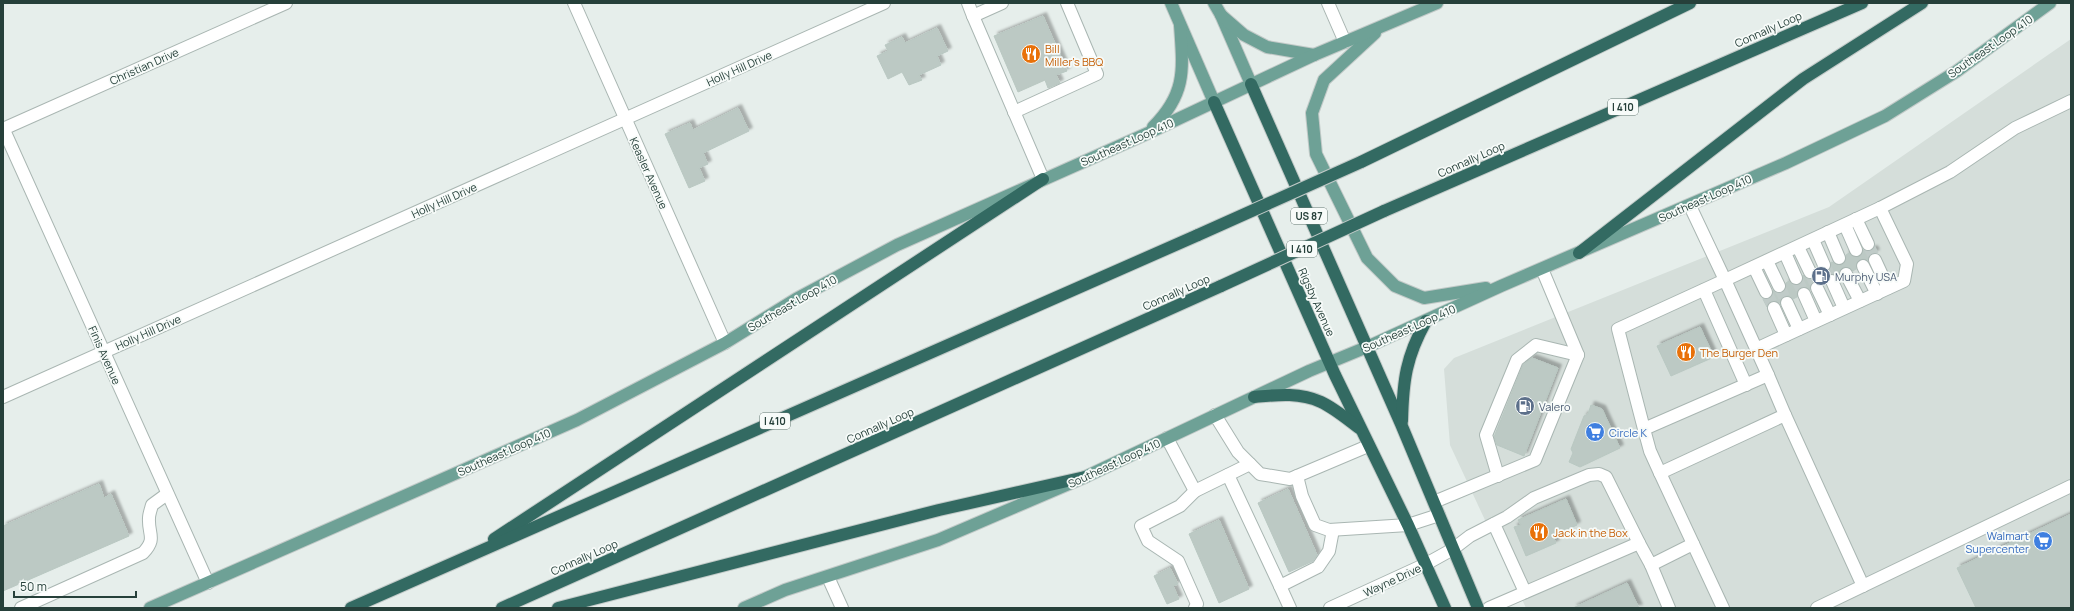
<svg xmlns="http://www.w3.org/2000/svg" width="2074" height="611" viewBox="0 0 2074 611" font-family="Manrope,sans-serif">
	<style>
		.built { fill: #d5deda }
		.building { fill: #bcc9c4; stroke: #b9c8c2; filter: url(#shadow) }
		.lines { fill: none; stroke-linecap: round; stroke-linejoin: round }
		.minor-tunnel { stroke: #c0cbc8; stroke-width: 12; stroke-dasharray: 12 6; stroke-linecap: butt }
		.minor-casing { stroke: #a9b6b2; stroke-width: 14 }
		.major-casing { stroke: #c2cac8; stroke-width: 14 }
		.highway-casing { stroke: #c2cac8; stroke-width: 14 }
		.minor { stroke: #fff; stroke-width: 12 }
		.major { stroke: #6ea196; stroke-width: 12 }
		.highway { stroke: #336a62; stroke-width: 12 }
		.highway-bridge-casing { stroke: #c2cac8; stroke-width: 14; stroke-linecap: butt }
		.highway-bridge { stroke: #336a62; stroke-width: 12 }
		.labels { text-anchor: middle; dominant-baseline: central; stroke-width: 3.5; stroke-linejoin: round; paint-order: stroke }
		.shield { fill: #f7fbf9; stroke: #657873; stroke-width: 1 }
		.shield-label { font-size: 10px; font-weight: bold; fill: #26403a }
		.street-label { font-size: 11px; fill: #26403a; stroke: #f7fbf9 }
		.food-label { font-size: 11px; fill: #c56008; stroke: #f7fbf9; text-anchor: start }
		.service-label { font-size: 11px; fill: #4e5e75; stroke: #f7fbf9; text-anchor: start }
		.shop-label { font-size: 11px; fill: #366cbe; stroke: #f7fbf9; text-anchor: start }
	</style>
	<defs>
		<filter id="shadow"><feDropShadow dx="3.5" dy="-3.5" stdDeviation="1" flood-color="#0004"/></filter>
	</defs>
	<rect width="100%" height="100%" fill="#e6eeeb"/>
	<!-- built -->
	<path class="built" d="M2071 39V608H1526L1450 445 1444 369 1454 358 1829 207Z"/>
	<!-- building -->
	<g class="building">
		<path d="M1043 16 1067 71 1056 75 1060 83 1048 88 1045 80 1018 92 994 36Z"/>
		<path d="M937 28 948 51 937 56 941 65 919 75 922 80 909 85 902 72 888 79 877 56 888 51 885 45 902 37 905 43Z"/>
		<path d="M738 108 749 131 703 153 708 164 699 168 705 181 689 188 665 134 690 123 693 130Z"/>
		<path d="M1874 249 1876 253 1869 255 1868 260 1863 259 1857 262 1856 269 1853 271 1850 268 1843 267 1840 270 1839 277 1833 274H1829L1826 277 1825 284 1818 281H1814L1811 284 1810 290 1804 287 1798 289 1797 297 1793 299 1788 296H1784L1780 303 1771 301 1767 307 1763 299H1770L1772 296 1773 290 1778 293H1783L1786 287V283L1789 281 1792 284 1799 285 1802 282 1803 275 1806 278 1813 279 1816 276 1817 268 1823 272H1827L1830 269 1831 262 1842 265 1846 259V255L1849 253 1852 256 1859 257 1863 250 1868 251Z"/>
		<path d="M1700 327 1714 357 1671 376 1657 346Z"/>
		<path d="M1532 358 1558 368 1524 456 1497 445 1494 437 1523 365Z"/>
		<path d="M1591 405 1602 409 1620 448 1580 467 1569 462 1573 453 1571 449 1584 416 1588 414Z"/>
		<path d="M99 484 104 498 111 494 129 536 3 591V526Z"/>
		<path d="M1288 489 1317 555 1313 561 1289 572 1258 503Z"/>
		<path d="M1566 499 1577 525 1553 536 1556 543 1526 556 1514 527 1521 525 1518 520Z"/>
		<path d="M2071 514V608H1976L1957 568Z"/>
		<path d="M1219 520 1249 589 1219 603 1189 534Z"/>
		<path d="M1170 568 1178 584 1173 586 1179 599 1167 604 1154 576Z"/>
		<path d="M1627 583 1639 608H1573Z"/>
	</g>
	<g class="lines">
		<!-- minor-tunnel -->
		<g class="minor-tunnel">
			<path d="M1868 244 1875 260"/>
			<path d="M1824 265 1832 281"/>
			<path d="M1810 272 1817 288"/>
			<path d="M1796 278 1804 294"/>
			<path d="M1779 286 1787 303"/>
			<path d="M1766 292 1774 308"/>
		</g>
		<defs>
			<g id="minor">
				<path d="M574 3 725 343"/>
				<path d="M968 3 973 16 1002 3"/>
				<path d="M1328 3 1345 42"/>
				<path d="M973 16 1043 179"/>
				<path d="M1014 112 1097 74 1067 3"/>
				<path d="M3 128 208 583"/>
				<path d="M3 129 286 3"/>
				<path d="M1690 206 1725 280 1880 208 1950 172 2015 128 2071 101"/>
				<path d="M1856 219 1868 244"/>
				<path d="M1845 225 1856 250"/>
				<path d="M1828 232 1839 258"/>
				<path d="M1813 240 1824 265"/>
				<path d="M1798 247 1810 272"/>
				<path d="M1785 253 1796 278"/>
				<path d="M1875 260 1888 288"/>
				<path d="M1767 261 1779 286"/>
				<path d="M1863 266 1877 294"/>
				<path d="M1754 267 1766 292"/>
				<path d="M1846 274 1860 301"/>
				<path d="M1725 280 1768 375 1644 429 1618 329Z"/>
				<path d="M1832 281 1844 308"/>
				<path d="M1817 288 1830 315"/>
				<path d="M1704 290 1746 385"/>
				<path d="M1804 294 1816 321"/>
				<path d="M1787 303 1799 329"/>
				<path d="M1774 308 1786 335"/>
				<path d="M1756 349 1904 281 1907 264 1880 208"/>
				<path d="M3 397 884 3"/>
				<path d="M1215 415 1238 452 1260 474 1290 479 1368 446"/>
				<path d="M1785 415 1863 586"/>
				<path d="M1644 429 1650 451 1660 473 1785 415 1768 375"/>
				<path d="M1167 438 1195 491 1250 464"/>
				<path d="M1660 473 1723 608"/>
				<path d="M1228 475 1280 586"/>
				<path d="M1297 476 1302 496 1315 525 1329 530 1408 525 1439 515"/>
				<path d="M1498 476 1486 435 1517 360 1536 345 1578 355"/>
				<path d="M1195 491 1180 506 1141 526 1148 541 1178 561 1197 604 1195 608"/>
				<path d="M1434 502 1535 460 1578 355 1542 269"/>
				<path d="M1494 524 1525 592"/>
				<path d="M1651 565 1669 608"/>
				<path d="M828 577 842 608"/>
				<path d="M21 608 143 553C157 538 148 535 149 518 149 514 151 509 152 505L167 494"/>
				<path d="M1290 608 1280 586 1318 567 1329 551 1333 530"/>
				<path d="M1330 608 1426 564 1453 549 1470 536 1507 517 1534 498 1589 475 1599 474 1606 477 1639 543"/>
				<path d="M1489 608 1639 543 1651 565 1693 544"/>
				<path d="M1817 608 2071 486"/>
			</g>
			<g id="major">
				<path d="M1171 3 1214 102"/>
				<path d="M1214 3 1221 15 1251 84"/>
				<path d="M1221 15 1244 35 1267 47 1314 55"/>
				<path d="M1375 33 1324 80 1312 113 1316 154 1367 258 1395 286 1424 298 1486 288"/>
				<path d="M1153 127C1187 93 1183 69 1180 25"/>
				<path d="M150 608 577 420 725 343 796 299 897 245 1146 134 1314 55 1437 3"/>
				<path d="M744 608 785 590 938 540 1085 477 1309 371 1367 347 1501 286 1786 163 1885 116 1957 71 2050 3"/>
			</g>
			<g id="highway">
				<path d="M1251 84 1401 424 1478 608"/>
				<path d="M1214 102 1335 375 1408 525 1445 608"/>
				<path d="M1361 162 1690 3"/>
				<path d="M1384 211 1862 3"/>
				<path d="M1579 253 1803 79 1922 3"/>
				<path d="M1254 397C1276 395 1299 392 1321 402 1334 408 1347 419 1359 428"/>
				<path d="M1402 421C1403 380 1406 357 1426 321"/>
				<path d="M494 539 1043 179"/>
				<path d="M351 608 1198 235"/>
				<path d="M502 608 1221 286"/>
				<path d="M558 608 939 510 1085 477"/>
			</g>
		</defs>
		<!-- minor casing -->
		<use href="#minor" class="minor-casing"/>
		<!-- major casing -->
		<use href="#major" class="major-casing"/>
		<!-- highway casing -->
		<use href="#highway" class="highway-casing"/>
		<!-- minor -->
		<use href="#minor" class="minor"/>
		<!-- major -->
		<use href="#major" class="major"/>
		<!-- highway -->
		<use href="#highway" class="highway"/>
		<defs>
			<g id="highway-bridge">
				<path d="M1198 235 1361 162"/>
				<path d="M1221 286 1384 211"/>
			</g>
		</defs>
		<!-- highway-bridge casing -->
		<use href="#highway-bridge" class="highway-bridge-casing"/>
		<!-- highway-bridge -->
		<use href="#highway-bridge" class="highway-bridge"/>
	</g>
	<!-- icons -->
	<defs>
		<symbol id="restaurant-disc" viewBox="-11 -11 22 22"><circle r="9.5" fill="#e8710a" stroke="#f7fbf9"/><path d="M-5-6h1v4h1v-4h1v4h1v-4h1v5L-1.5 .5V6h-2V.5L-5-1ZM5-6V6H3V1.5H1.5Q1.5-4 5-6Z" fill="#fff"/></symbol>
		<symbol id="fuel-disc" viewBox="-11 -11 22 22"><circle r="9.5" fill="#5c6f8a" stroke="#f7fbf9"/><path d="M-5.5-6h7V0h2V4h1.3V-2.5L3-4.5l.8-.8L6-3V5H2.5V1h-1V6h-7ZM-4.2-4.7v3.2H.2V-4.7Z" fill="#fff"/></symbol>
		<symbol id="supermarket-disc" viewBox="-11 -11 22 22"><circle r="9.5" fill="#3f7fe0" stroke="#f7fbf9"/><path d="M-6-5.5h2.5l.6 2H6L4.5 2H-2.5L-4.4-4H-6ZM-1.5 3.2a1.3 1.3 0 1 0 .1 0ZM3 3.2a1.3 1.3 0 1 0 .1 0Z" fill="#fff"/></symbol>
	</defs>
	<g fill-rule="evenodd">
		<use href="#restaurant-disc" x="1020" y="43" width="22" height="22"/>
		<use href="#fuel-disc" x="1810" y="265" width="22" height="22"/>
		<use href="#restaurant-disc" x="1675" y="341" width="22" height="22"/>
		<use href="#fuel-disc" x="1514" y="395" width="22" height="22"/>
		<use href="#supermarket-disc" x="1584" y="421" width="22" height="22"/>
		<use href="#restaurant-disc" x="1528" y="521" width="22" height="22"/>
		<use href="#supermarket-disc" x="2032" y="530" width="22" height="22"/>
	</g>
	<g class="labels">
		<!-- shield labels -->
		<g class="shield">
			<rect x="1608" y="99" width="30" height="16" rx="3"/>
			<rect x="1291" y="208" width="36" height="16" rx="3"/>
			<rect x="1287" y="241" width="30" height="16" rx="3"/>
			<rect x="760" y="413" width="30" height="16" rx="3"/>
		</g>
		<g class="shield-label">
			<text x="1623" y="107">I 410</text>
			<text x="1309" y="216">US 87</text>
			<text x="1302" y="249">I 410</text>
			<text x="775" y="421">I 410</text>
		</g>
		<!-- street labels -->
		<g class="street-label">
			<text transform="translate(1768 29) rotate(-24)">Connally Loop</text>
			<text transform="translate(1990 46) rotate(-35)">Southeast Loop 410</text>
			<text transform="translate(144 66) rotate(-24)">Christian Drive</text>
			<text transform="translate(739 68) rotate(-24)">Holly Hill Drive</text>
			<text transform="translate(1127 142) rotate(-24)">Southeast Loop 410</text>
			<text transform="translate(1471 159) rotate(-24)">Connally Loop</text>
			<text transform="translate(649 173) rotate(66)">Keasler Avenue</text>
			<text transform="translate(1705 198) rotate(-24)">Southeast Loop 410</text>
			<text transform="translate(444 200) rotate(-24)">Holly Hill Drive</text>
			<text transform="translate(1176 292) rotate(-24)">Connally Loop</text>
			<text transform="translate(1317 302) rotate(66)">Rigsby Avenue</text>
			<text transform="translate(792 303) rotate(-30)">Southeast Loop 410</text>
			<text transform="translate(1409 328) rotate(-24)">Southeast Loop 410</text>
			<text transform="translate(148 332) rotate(-24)">Holly Hill Drive</text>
			<text transform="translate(105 355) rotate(66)">Finis Avenue</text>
			<text transform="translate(880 425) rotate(-24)">Connally Loop</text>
			<text transform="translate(504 452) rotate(-24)">Southeast Loop 410</text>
			<text transform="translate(1114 463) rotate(-25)">Southeast Loop 410</text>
			<text transform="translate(584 557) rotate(-24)">Connally Loop</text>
			<text transform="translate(1392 580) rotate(-25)">Wayne Drive</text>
		</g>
		<!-- food labels -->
		<g class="food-label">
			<text x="1045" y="48">Bill<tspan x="1045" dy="13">Miller's BBQ</tspan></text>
			<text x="1700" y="352">The Burger Den</text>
			<text x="1553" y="532">Jack in the Box</text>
		</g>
		<!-- service labels -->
		<g class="service-label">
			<text x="1835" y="276">Murphy USA</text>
			<text x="1539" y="406">Valero</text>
		</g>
		<!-- shop labels -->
		<g class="shop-label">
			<text x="1609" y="432">Circle K</text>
			<text x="2029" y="535" text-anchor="end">Walmart<tspan x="2029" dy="13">Supercenter</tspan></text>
		</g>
	</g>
	<!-- border -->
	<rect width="2074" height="611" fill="none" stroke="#26403a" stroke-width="8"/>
	<!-- scale -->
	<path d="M14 591v6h122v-6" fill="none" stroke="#26403a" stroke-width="2"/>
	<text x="20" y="591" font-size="12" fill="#26403a" stroke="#f7fbf9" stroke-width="3" paint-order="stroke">50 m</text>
</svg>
